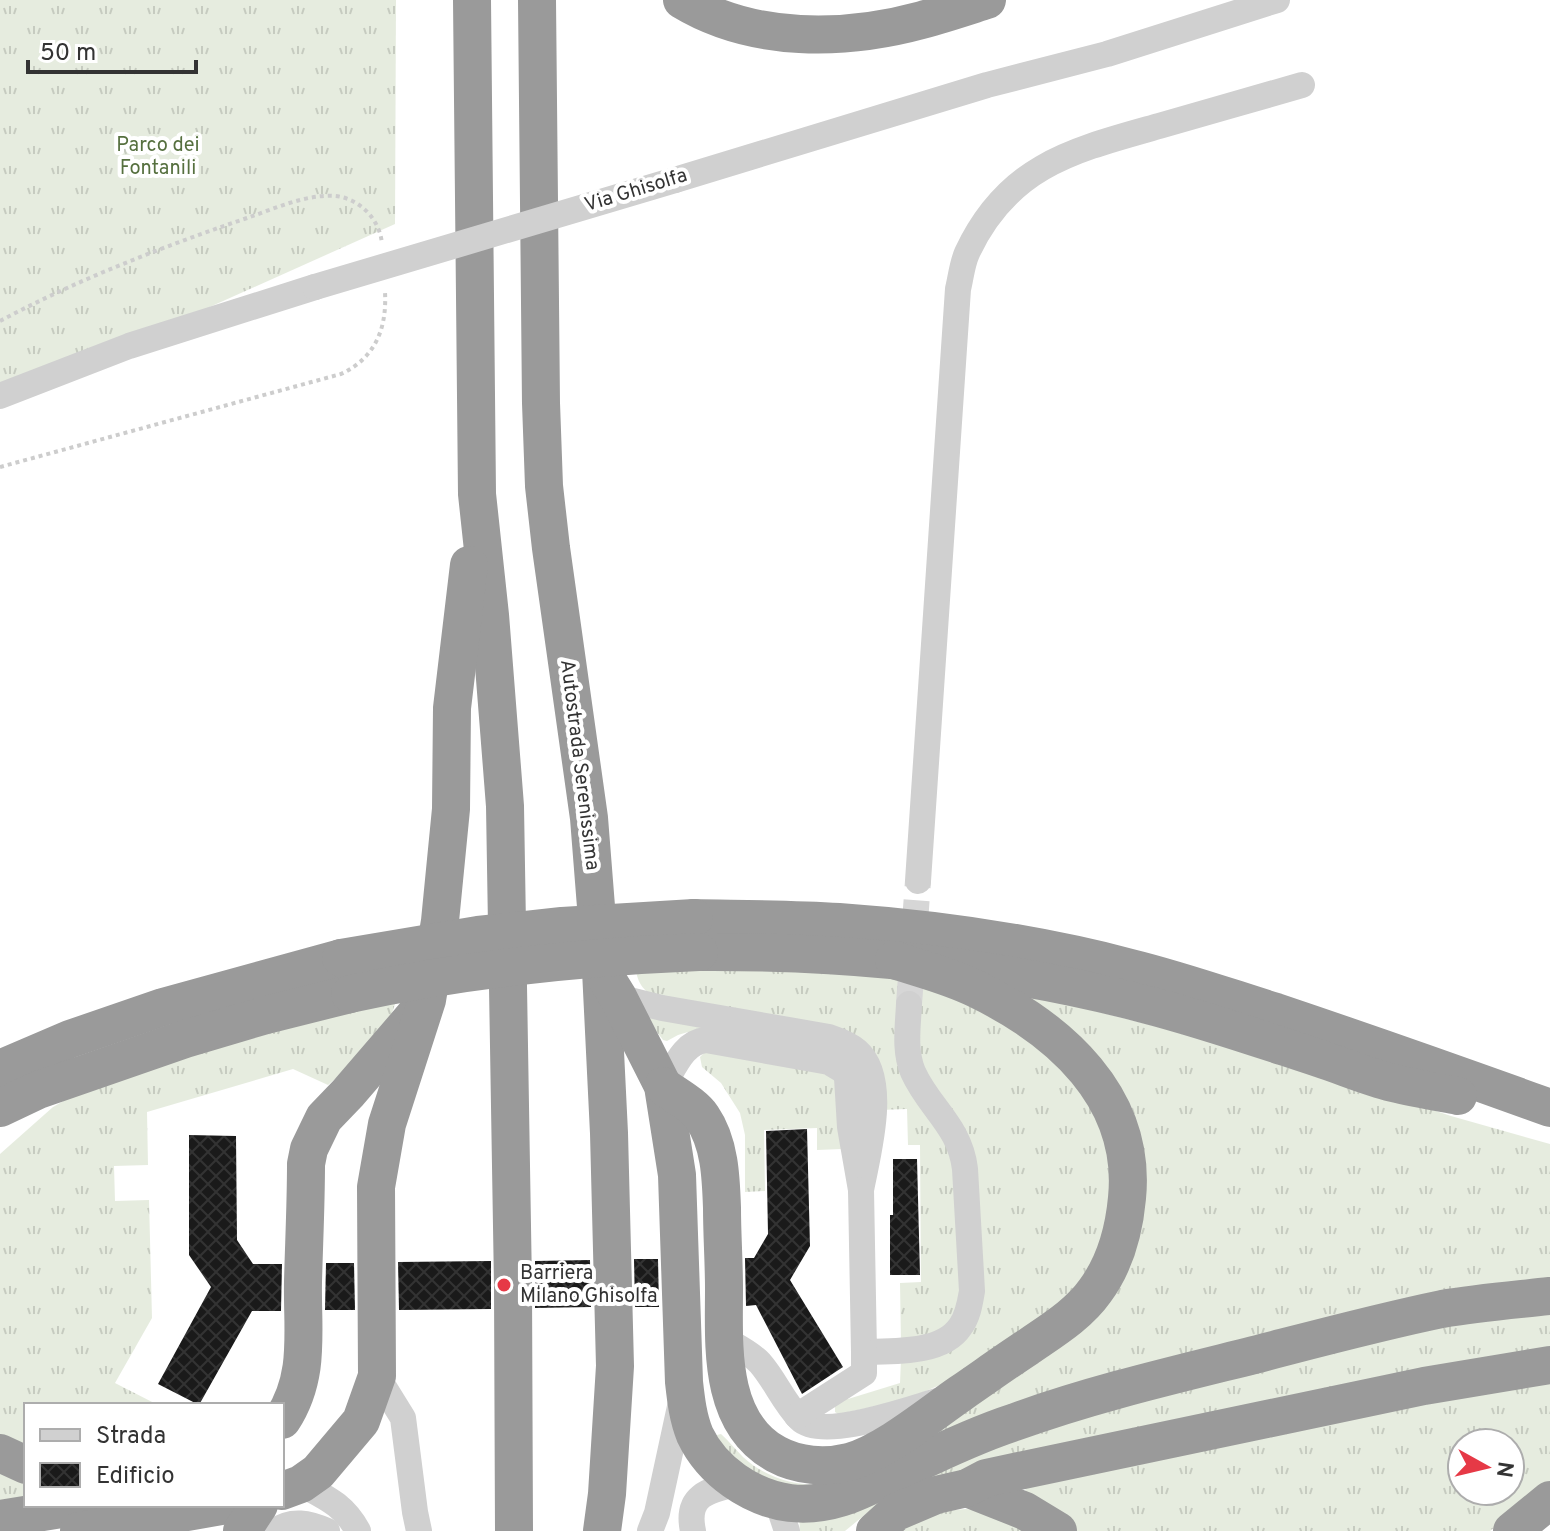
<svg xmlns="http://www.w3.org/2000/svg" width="1550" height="1531" viewBox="0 0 1550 1531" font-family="Overpass,sans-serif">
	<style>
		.grass { fill: url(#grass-tufts); fill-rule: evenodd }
		.building { fill: url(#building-cross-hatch) }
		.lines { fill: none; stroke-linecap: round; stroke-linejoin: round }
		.minor-tunnel { stroke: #d6d6d6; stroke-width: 26; stroke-dasharray: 26 13; stroke-linecap: butt }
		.path { stroke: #cdcdcd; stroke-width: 4; stroke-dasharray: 4 4; stroke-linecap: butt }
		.minor { stroke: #d0d0d0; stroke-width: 26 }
		.highway { stroke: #9a9a9a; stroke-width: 38 }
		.minor-bridge { stroke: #d0d0d0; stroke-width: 26 }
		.highway-bridge { stroke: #9a9a9a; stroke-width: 38 }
		.poi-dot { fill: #e63946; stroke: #fff; stroke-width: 3 }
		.labels { text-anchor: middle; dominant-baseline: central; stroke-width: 8; stroke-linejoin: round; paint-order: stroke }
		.park-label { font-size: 20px; fill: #56703f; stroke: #fff }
		.street-label { font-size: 20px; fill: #333; stroke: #fff }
		.poi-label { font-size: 20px; fill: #333; stroke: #fff; text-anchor: start }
	</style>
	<defs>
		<pattern id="grass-tufts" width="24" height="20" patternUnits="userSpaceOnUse" patternTransform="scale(2)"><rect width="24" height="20" fill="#e6ecdf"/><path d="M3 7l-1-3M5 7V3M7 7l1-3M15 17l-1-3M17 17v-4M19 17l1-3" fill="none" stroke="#c6cbc0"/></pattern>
		<pattern id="building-cross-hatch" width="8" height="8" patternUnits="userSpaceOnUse" patternTransform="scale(2)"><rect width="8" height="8" fill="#1a1a1a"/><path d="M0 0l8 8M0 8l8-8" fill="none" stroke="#333"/></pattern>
	</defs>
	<rect width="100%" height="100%" fill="#fff"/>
	<!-- grass -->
	<g class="grass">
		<path d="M0 0H396L395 224 0 401Z"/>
		<path d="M705 963C789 964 877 960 956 994 999 1012 1064 1054 1090 1094 1113 1130 1121 1174 1113 1216 1107 1243 1096 1271 1077 1292 1040 1332 977 1370 926 1391 898 1402 868 1408 838 1414L835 1412V1404L846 1395 848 1399 900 1383 901 1359C948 1348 970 1344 977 1291 975 1245 979 1178 963 1137 953 1110 927 1091 917 1064 910 1045 914 1022 915 1002L903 1001C898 1031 901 1064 917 1090 929 1112 949 1129 956 1153 961 1171 961 1190 962 1208 964 1235 965 1262 966 1289 962 1333 942 1340 901 1344L900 1283 921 1282 920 1145H908L907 1109 880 1110C879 1067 879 1051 838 1031L662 1001C648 994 638 987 636 970L640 967Z"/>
		<path d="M1020 992 1265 1054 1451 1116 1550 1144V1284L841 1488 766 1485 719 1445 717 1435 721 1434C729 1441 735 1449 743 1457 764 1476 790 1485 819 1485L1058 1339 1141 1172Z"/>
		<path d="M397 998 391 1016 363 1055 328 1085 293 1069 147 1112 148 1165 114 1166 115 1201 149 1200 152 1318 115 1383 158 1405H26V1451L0 1438V1154L53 1107 86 1088 114 1076Z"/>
		<path d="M646 1013 830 1046 855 1077 698 1032H688L678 1035 667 1041 663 1040 650 1023Z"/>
		<path d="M706 1051 835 1073 842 1149 817 1150V1128L764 1130 765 1191 745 1192V1135L740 1113 721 1083 702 1067 700 1057Z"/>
		<path d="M1550 1309V1355L878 1504 845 1531H800L799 1516 1002 1437 1407 1330Z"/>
		<path d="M1550 1375V1483L1490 1531H1076L1025 1494 1026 1484ZM1462 1443H1510V1491H1462Z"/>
		<path d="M0 1465 26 1476V1504L0 1509Z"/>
		<path d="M966 1509 990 1512 1039 1531H898L943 1511Z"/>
	</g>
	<!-- building -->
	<g class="building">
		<path d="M807 1129 810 1246 790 1280 843 1367 802 1394 756 1305 746 1306 745 1258H754L768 1234 766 1131Z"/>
		<path d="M189 1135 236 1136 237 1240 253 1264H282L281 1311H252L199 1405 158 1384 211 1287 189 1255Z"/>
		<path d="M893 1159H917L920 1275H890V1215H893Z"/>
		<path d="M634 1259H658L659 1307H635Z"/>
		<path d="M590 1260 591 1307 535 1308V1261Z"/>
		<path d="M491 1261V1309L399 1310 398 1262Z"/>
		<path d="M326 1263H354L355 1310H325Z"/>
	</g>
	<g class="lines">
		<!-- minor-tunnel -->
		<path class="minor-tunnel" d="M909 1004 918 881"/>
		<!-- path -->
		<g class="path">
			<path d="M0 321C79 279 162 247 247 218 274 209 305 194 335 196 359 198 380 219 382 244"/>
			<path d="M0 467 341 374C375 358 387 329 385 292"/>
		</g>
		<!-- minor -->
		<g class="minor">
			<path d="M675 180 987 85 1107 54 1277 0"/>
			<path d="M0 396 129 346 315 287"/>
			<path d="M918 881 958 289C961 277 962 264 967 253 1008 165 1074 150 1159 126 1207 112 1254 99 1302 85"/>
			<path d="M618 997 662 1008 829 1037C838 1040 849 1044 857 1051 889 1079 868 1153 861 1190L850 1127 847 1078 844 1071 829 1062 706 1040C683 1042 674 1069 663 1086"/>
			<path d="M861 1190 864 1352C892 1351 942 1354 960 1327 968 1317 970 1303 972 1291L965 1169C960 1126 929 1108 913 1072 904 1051 908 1026 909 1004"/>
			<path d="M724 1339C736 1346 751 1353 760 1363 775 1380 784 1403 800 1419 822 1441 909 1409 937 1401"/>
			<path d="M377 1376 403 1418 415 1512 419 1531"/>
			<path d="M797 1416 864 1373V1352"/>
			<path d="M301 1484C327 1498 344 1505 358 1531"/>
			<path d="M777 1501 787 1531"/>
			<path d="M275 1531C292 1519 309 1523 327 1531"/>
			<path d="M650 1531 657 1513 681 1402"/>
			<path d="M693 1531C685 1494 710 1490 739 1483"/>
		</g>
		<!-- highway -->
		<g class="highway">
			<path d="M472 0 477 494 490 615 505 806 513 1286 514 1531"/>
			<path d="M537 0 541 403 544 486 551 548 589 818 601 970 609 1133 615 1366 607 1494 602 1531"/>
			<path d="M682 0C753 43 845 41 922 20 944 14 965 7 987 0"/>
			<path d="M694 918C742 919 791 919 839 922 937 929 1036 943 1131 968 1180 980 1228 997 1276 1012 1368 1043 1459 1075 1550 1108"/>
			<path d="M699 952C849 951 999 966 1144 1004 1203 1019 1260 1039 1318 1058 1343 1066 1368 1077 1393 1083 1414 1088 1437 1092 1458 1096"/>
			<path d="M605 976 618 997 663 1086 677 1175 684 1382C686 1400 688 1418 695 1435 712 1471 751 1498 790 1503 837 1508 868 1486 909 1467 944 1450 978 1434 1015 1422 1092 1394 1174 1375 1254 1355 1316 1339 1379 1322 1442 1309 1477 1303 1514 1300 1550 1296"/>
			<path d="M0 1069 70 1039 163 1007 341 958"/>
			<path d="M663 1086C675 1095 694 1105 702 1117 720 1143 721 1178 722 1208 722 1235 724 1262 724 1289 724 1345 718 1422 776 1454 798 1466 825 1468 849 1462 885 1452 929 1415 961 1393 983 1378 1005 1362 1028 1347 1051 1331 1078 1315 1095 1291 1115 1264 1124 1231 1127 1198 1137 1097 1059 1029 976 989 950 976 921 969 894 960"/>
			<path d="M0 1108 38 1090 185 1039 266 1015 350 994"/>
			<path d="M282 1420C311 1376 302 1331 303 1282 304 1243 306 1203 306 1164L309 1149 324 1118 348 1093 415 1015"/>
			<path d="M0 1453 26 1465"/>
			<path d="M967 1488 1025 1511 1058 1531"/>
			<path d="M282 1491 301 1484 318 1472 361 1421 377 1376 376 1187 387 1124 427 1000 440 921 451 809 452 708 469 565"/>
			<path d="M0 1519 86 1505"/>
			<path d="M79 1531 227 1505"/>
			<path d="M242 1531 259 1505"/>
			<path d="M875 1531 896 1512 936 1495 967 1488 986 1478 1424 1386 1550 1365"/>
			<path d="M1512 1531 1550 1500"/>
		</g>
		<!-- minor-bridge -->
		<path class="minor-bridge" d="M315 287 675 180"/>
		<!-- highway-bridge -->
		<g class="highway-bridge">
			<path d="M341 958 478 935 562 926 694 918"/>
			<path d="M350 994C465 969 581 957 699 952"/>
		</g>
	</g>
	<!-- markers -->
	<circle class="poi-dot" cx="504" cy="1285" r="8"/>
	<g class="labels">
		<!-- park labels -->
		<g class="park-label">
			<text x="158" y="146">Parco dei<tspan x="158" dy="23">Fontanili</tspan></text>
		</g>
		<!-- street labels -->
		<g class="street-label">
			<text transform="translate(636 191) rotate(-17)">Via Ghisolfa</text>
			<text transform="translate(579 765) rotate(83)">Autostrada Serenissima</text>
		</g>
		<!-- poi labels -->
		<g class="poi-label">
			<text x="520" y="1274">Barriera<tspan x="520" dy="23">Milano Ghisolfa</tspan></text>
		</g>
	</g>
	<!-- legend -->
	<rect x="24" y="1403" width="260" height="104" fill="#ffffff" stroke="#adadad" stroke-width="2"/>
	<rect x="40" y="1429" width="40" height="12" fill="#d0d0d0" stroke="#adadad" stroke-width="2"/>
	<text x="96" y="1443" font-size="24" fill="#333333">Strada</text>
	<rect x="40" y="1463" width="40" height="24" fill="url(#building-cross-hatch)" stroke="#adadad" stroke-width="2"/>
	<text x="96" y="1483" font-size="24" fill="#333333">Edificio</text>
	<!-- north arrow -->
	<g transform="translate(1486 1467) rotate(98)"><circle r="38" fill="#ffffff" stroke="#adadad" stroke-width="2"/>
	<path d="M0-6L14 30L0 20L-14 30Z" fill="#e63946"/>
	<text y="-12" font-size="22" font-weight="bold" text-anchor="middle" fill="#333333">N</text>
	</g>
	<!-- scale -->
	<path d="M28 60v12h168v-12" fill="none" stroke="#333333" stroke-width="4"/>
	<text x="40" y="60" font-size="24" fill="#333333" stroke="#ffffff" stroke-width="6" paint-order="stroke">50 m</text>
</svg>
